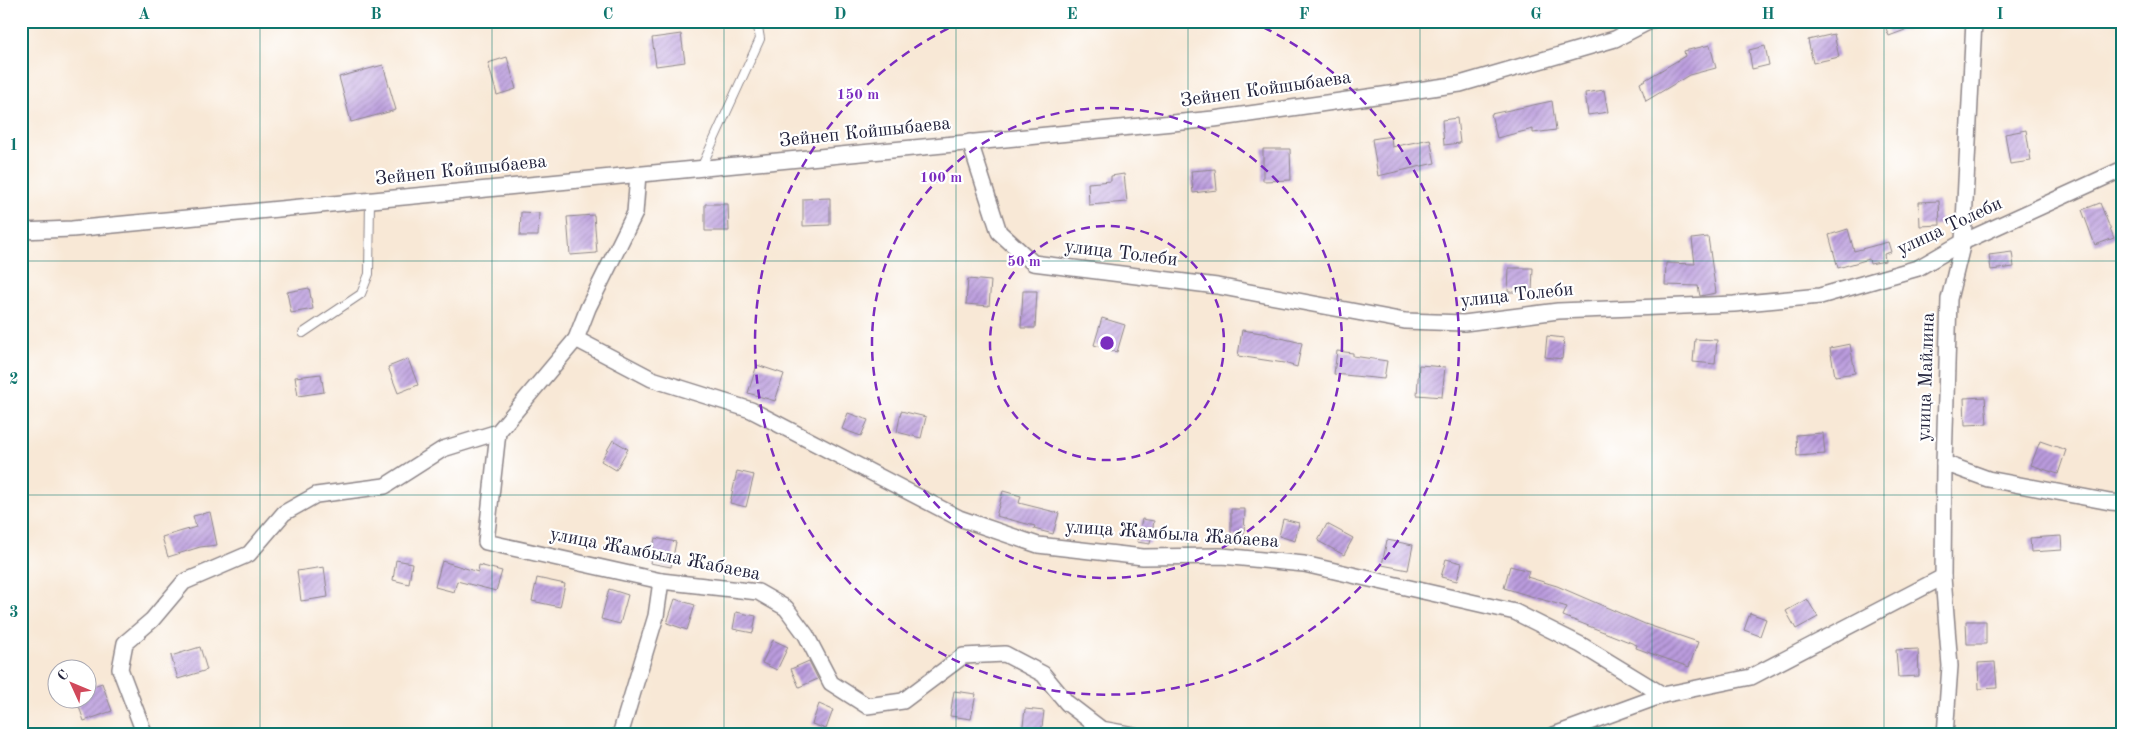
<svg xmlns="http://www.w3.org/2000/svg" width="2144" height="756" viewBox="0 0 2144 756" font-family="'Old Standard TT',serif">
	<style>
		.building { fill: url(#building-hatch) }
		.lines { fill: none; stroke-linecap: round; stroke-linejoin: round }
		.lane-casing { stroke: #8d8588; stroke-width: 10 }
		.street-casing { stroke: #8d8588; stroke-width: 18 }
		.lane { stroke: #fff; stroke-width: 8 }
		.street { stroke: #fff; stroke-width: 15 }
		.grid { fill: none; stroke: #0f766e; stroke-width: 1; stroke-opacity: 0.55 }
		.ring { fill: none; stroke: #7b2cbf; stroke-width: 2.5; stroke-dasharray: 9 6 }
		.labels { text-anchor: middle; dominant-baseline: central; stroke-width: 4.5; stroke-linejoin: round; paint-order: stroke }
		.street-label { font-size: 19px; fill: #22223b; stroke: #fff }
		.centre { fill: #7b2cbf; stroke: #fff; stroke-width: 2.5 }
		.ring-label { font-size: 15px; text-anchor: middle; font-weight: bold; fill: #7b2cbf; stroke: #fff; stroke-width: 4.5; stroke-linejoin: round; paint-order: stroke }
		.neatline { fill: none; stroke: #0f766e; stroke-width: 2 }
		.grid-label { font-size: 16px; text-anchor: middle; font-weight: bold; fill: #0f766e }
	</style>
	<defs>
		<pattern id="building-hatch" width="6" height="6" patternUnits="userSpaceOnUse" patternTransform="scale(1.25)"><rect width="6" height="6" fill="#ba9bdd"/><path d="M-1 1l2-2M0 6l6-6M5 7l2-2" fill="none" stroke="#977eb4"/></pattern>
	</defs>
	<rect width="100%" height="100%" fill="#fff"/>
	<filter id="ink" filterUnits="userSpaceOnUse"><feTurbulence type="fractalNoise" baseFrequency=".02" numOctaves="2"/><feDisplacementMap in="SourceGraphic" scale="10" xChannelSelector="R" yChannelSelector="G"/><feConvolveMatrix kernelMatrix="1 2 1 2 8 2 1 2 1" color-interpolation-filters="sRGB"/></filter>
	<filter id="wash" filterUnits="userSpaceOnUse"><feTurbulence type="fractalNoise" baseFrequency=".0096" numOctaves="4" result="noise"/><feDisplacementMap in="SourceGraphic" scale="20" xChannelSelector="R" yChannelSelector="G"/><feGaussianBlur stdDeviation="1.12" result="paint"/><feColorMatrix in="noise" values="0 0 0 0 0 0 0 0 0 0 0 0 0 0 0 0 0 1.4 0 .05"/><feComposite in="paint" operator="in"/></filter>
	<g filter="url(#wash)">
		<rect width="100%" height="100%" fill="#f8e8d6"/>
		<g id="blocks">
			<!-- building -->
			<g class="building">
				<path d="M1883 21H1925L1926 22 1889 36Z"/>
				<path d="M681 34 685 62 656 66 652 38Z"/>
				<path d="M1834 34 1839 57 1813 63 1808 40Z"/>
				<path d="M1710 45 1716 68 1689 75 1646 101 1640 83 1685 56 1684 51Z"/>
				<path d="M1765 46 1769 65 1752 69 1749 50Z"/>
				<path d="M507 57 516 89 497 95 488 63Z"/>
				<path d="M383 65 396 110 351 122 339 77Z"/>
				<path d="M1604 90 1608 112 1588 115 1585 93Z"/>
				<path d="M1552 101 1556 130 1533 133V129L1497 138 1491 114Z"/>
				<path d="M1457 118 1460 143 1444 145 1442 120Z"/>
				<path d="M2026 130 2031 161 2010 164 2005 134Z"/>
				<path d="M1391 136 1392 147 1430 139 1435 163 1378 176 1372 139Z"/>
				<path d="M1263 149H1290L1291 180 1263 181Z"/>
				<path d="M1215 169 1217 190 1193 193 1191 171Z"/>
				<path d="M1124 174 1127 202 1089 205 1088 183 1111 181V176Z"/>
				<path d="M830 198V225L803 226V199Z"/>
				<path d="M1939 201 1940 225 1920 226 1919 202Z"/>
				<path d="M2100 203 2114 238 2095 245 2082 210Z"/>
				<path d="M705 204H728L729 231H705Z"/>
				<path d="M521 212 539 213 538 236H520Z"/>
				<path d="M594 215 597 253 570 255 567 217Z"/>
				<path d="M1848 229 1854 251 1888 242 1891 252 1884 254 1885 261 1870 264 1869 259 1838 268 1829 235Z"/>
				<path d="M1708 237 1716 293 1700 296 1698 286 1665 285 1666 263 1695 264 1692 239Z"/>
				<path d="M2012 252 2014 267 1991 270 1989 255Z"/>
				<path d="M1509 268H1533L1532 292H1508Z"/>
				<path d="M968 279 991 281 989 306 966 304Z"/>
				<path d="M309 288 313 309 291 313 287 292Z"/>
				<path d="M1023 291H1037L1035 328H1021Z"/>
				<path d="M1102 318 1125 325 1117 352 1094 345Z"/>
				<path d="M1242 330 1268 334V335L1302 343 1297 367 1284 363 1238 356Z"/>
				<path d="M1547 336 1564 338 1562 359 1545 357Z"/>
				<path d="M1695 339 1717 340 1715 364 1693 362Z"/>
				<path d="M1850 344 1855 373 1835 376 1830 348Z"/>
				<path d="M1337 351 1353 353V356L1387 361 1384 379 1334 374Z"/>
				<path d="M408 359 418 385 398 393 388 367Z"/>
				<path d="M757 365 784 374 775 401 748 393Z"/>
				<path d="M1419 365 1445 367 1442 397 1417 395Z"/>
				<path d="M321 374 324 392 298 396 295 377Z"/>
				<path d="M1985 397 1987 424 1965 425 1964 398Z"/>
				<path d="M901 411 926 417 921 438 897 432Z"/>
				<path d="M848 413 868 420 861 436 842 429Z"/>
				<path d="M1823 433 1825 454 1797 456 1796 435Z"/>
				<path d="M613 440 628 449 616 470 601 461Z"/>
				<path d="M2040 441 2066 450 2058 474 2031 465Z"/>
				<path d="M737 471 754 475 746 507 730 503Z"/>
				<path d="M1003 491 1021 496 1019 503 1059 513 1053 534 1034 529 1035 526 996 516Z"/>
				<path d="M1231 509H1245L1244 536H1231Z"/>
				<path d="M210 512 217 545 200 547 168 557 162 537 196 527 193 516Z"/>
				<path d="M1142 519 1154 521 1150 544 1137 542Z"/>
				<path d="M1283 519 1299 523 1295 541 1279 536Z"/>
				<path d="M1327 524 1353 538 1344 555 1318 541Z"/>
				<path d="M2061 536 2062 550 2031 552 2030 538Z"/>
				<path d="M655 538 676 542 671 567 650 563Z"/>
				<path d="M1387 540 1413 545 1408 570 1382 565Z"/>
				<path d="M1446 559 1462 563 1457 581 1441 577Z"/>
				<path d="M396 560 412 563 409 584 393 580Z"/>
				<path d="M442 561 478 572 479 565 502 571 496 591 457 581 454 592 435 587Z"/>
				<path d="M1510 566 1529 571 1527 577 1557 586 1645 624 1698 642 1689 667 1636 648 1637 645 1563 616 1567 607 1504 588Z"/>
				<path d="M324 567 328 597 301 601 297 571Z"/>
				<path d="M537 578 565 584 560 607 532 601Z"/>
				<path d="M609 589 628 595 620 624 601 619Z"/>
				<path d="M675 599 695 605 687 630 667 623Z"/>
				<path d="M1807 599 1818 617 1796 629 1786 611Z"/>
				<path d="M736 612 756 616 753 633 733 629Z"/>
				<path d="M1750 613 1766 619 1760 636 1744 630Z"/>
				<path d="M1966 621H1986V644H1967Z"/>
				<path d="M773 640 788 647 777 670 762 663Z"/>
				<path d="M200 647 207 670 178 679 171 656Z"/>
				<path d="M1918 649 1919 676 1898 677 1896 650Z"/>
				<path d="M809 661 818 679 799 687 791 669Z"/>
				<path d="M1995 662 1997 688 1979 689 1978 663Z"/>
				<path d="M102 683 112 711 84 721 76 698H88V688Z"/>
				<path d="M954 691 976 694 971 719 950 716Z"/>
				<path d="M819 704 833 710 826 729 812 724Z"/>
				<path d="M1025 709 1044 711 1041 735 1022 733Z"/>
			</g>
		</g>
	</g>
	<g filter="url(#ink)">
		<use href="#blocks" fill-opacity="0" stroke="#8d8588" stroke-width="1"/>
		<g class="lines">
			<defs>
				<g id="lane">
					<path d="M701 168 760 39 757 21"/>
					<path d="M303 333 361 294 369 274 370 200"/>
				</g>
				<g id="street">
					<path d="M970 142 999 232 1033 263 1217 286 1405 321 1464 323 1558 311 1734 304 1820 296 1918 268 1963 242 2123 169"/>
					<path d="M21 231 72 229 1214 119 1460 84 1615 39 1650 21"/>
					<path d="M576 339 652 379 751 410 959 518 1038 545 1143 557 1222 556 1304 564 1515 612 1581 645 1663 695"/>
					<path d="M498 432 486 542 661 581 758 592 786 608 806 635 831 683 867 706 903 701 963 656 1005 654 1043 674 1067 703 1101 729 1134 735"/>
					<path d="M1944 463 1988 479 2110 502 2123 503"/>
					<path d="M145 735 120 669 125 643 152 620 184 582 249 554 284 513 316 495 385 486 443 449 498 432 576 339 588 308 635 213 638 174"/>
					<path d="M620 735 656 616 661 581"/>
					<path d="M1554 735 1663 695 1751 677 1943 577"/>
					<path d="M1945 735 1950 666 1943 577 1944 463 1949 299 1963 242 1974 21"/>
				</g>
			</defs>
			<!-- lane casing -->
			<use href="#lane" class="lane-casing"/>
			<!-- street casing -->
			<use href="#street" class="street-casing"/>
			<!-- lane -->
			<use href="#lane" class="lane"/>
			<!-- street -->
			<use href="#street" class="street"/>
		</g>
	</g>
	<!-- grid -->
	<path class="grid" d="M260 21V735M492 21V735M724 21V735M956 21V735M1188 21V735M1420 21V735M1652 21V735M1884 21V735M21 261H2123M21 495H2123"/>
	<!-- distance rings -->
	<g class="ring">
		<circle cx="1107" cy="343" r="117"/>
		<circle cx="1107" cy="343" r="235"/>
		<path d="M1250 21A352 352 0 1 1 964 21"/>
	</g>
	<g class="labels">
		<!-- street labels -->
		<g class="street-label">
			<text transform="translate(1266 90) rotate(-8)">Зейнеп Койшыбаева</text>
			<text transform="translate(865 133) rotate(-6)">Зейнеп Койшыбаева</text>
			<text transform="translate(461 171) rotate(-6)">Зейнеп Койшыбаева</text>
			<text transform="translate(1950 227) rotate(-25)">улица Толеби</text>
			<text transform="translate(1121 254) rotate(7)">улица Толеби</text>
			<text transform="translate(1517 296) rotate(-6)">улица Толеби</text>
			<text transform="translate(1927 377) rotate(-88)">улица Майлина</text>
			<text transform="translate(1172 535) rotate(4)">улица Жамбыла Жабаева</text>
			<text transform="translate(655 555) rotate(11)">улица Жамбыла Жабаева</text>
		</g>
	</g>
	<circle cx="1107" cy="343" r="8" class="centre"/>
	<g class="ring-label">
		<text x="858" y="99">150 m</text>
		<text x="941" y="182">100 m</text>
		<text x="1024" y="266">50 m</text>
	</g>
	<!-- margin -->
	<rect width="2144" height="756" fill="none" stroke="#fff" stroke-width="55"/>
	<!-- north arrow -->
	<g transform="translate(72 684) rotate(314)"><circle r="24" fill="#ffffff" stroke="#a7a7b1"/>
	<path d="M0-4L9 19L0 12L-9 19Z" fill="#d1495b"/>
	<text y="-8" font-size="14" font-weight="bold" text-anchor="middle" fill="#22223b">С</text>
	</g>
	<rect x="28" y="28" width="2088" height="700" class="neatline"/>
	<g class="grid-label">
		<text x="144" y="19">A</text>
		<text x="376" y="19">B</text>
		<text x="608" y="19">C</text>
		<text x="840" y="19">D</text>
		<text x="1072" y="19">E</text>
		<text x="1304" y="19">F</text>
		<text x="1536" y="19">G</text>
		<text x="1768" y="19">H</text>
		<text x="2000" y="19">I</text>
		<text x="14" y="150">1</text>
		<text x="14" y="384">2</text>
		<text x="14" y="617">3</text>
	</g>
</svg>
